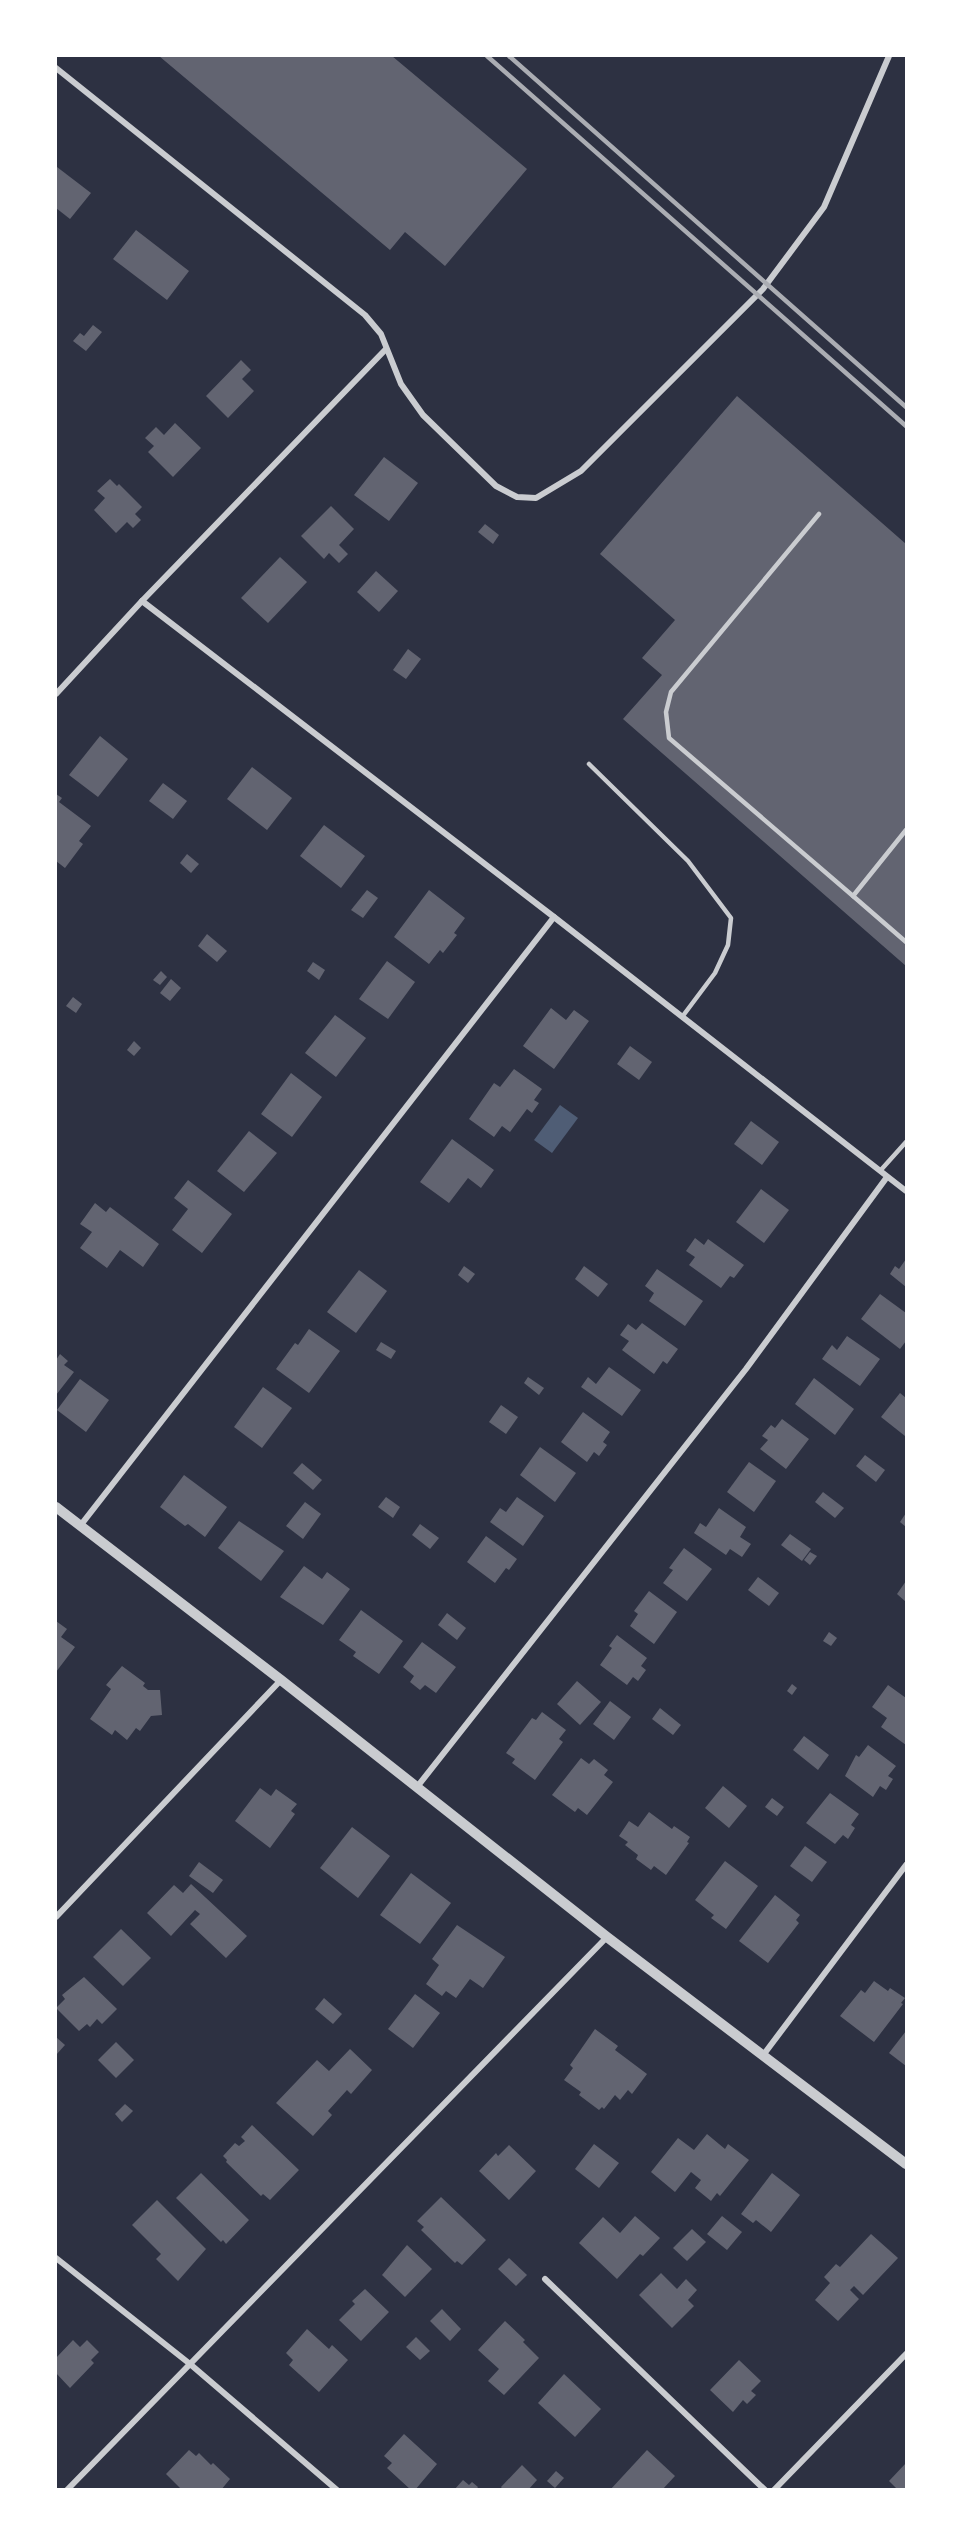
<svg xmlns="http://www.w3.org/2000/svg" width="962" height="2545" viewBox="0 0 962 2545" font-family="'IBM Plex Serif',serif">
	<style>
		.water { fill: #4f5d75 }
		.building { fill: #626471 }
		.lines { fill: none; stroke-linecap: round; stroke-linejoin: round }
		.service { stroke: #caccd0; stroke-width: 4.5 }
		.minor { stroke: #caccd0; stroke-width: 6 }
		.tertiary { stroke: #caccd0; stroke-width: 10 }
		.rail { stroke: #abadb3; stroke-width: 4.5 }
	</style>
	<rect width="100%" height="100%" fill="#2d3142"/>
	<!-- water -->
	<path class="water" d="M560 1105 578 1118 552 1153 534 1140Z"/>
	<!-- building -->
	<g class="building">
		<path d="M159 56H392L527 169 445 266 405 232 390 250Z"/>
		<path d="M57 167 91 193 70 219 56 208Z"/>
		<path d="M136 230 189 271 167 300 113 259Z"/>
		<path d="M93 325 102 332 86 351 73 341 80 333 84 336Z"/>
		<path d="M241 360 251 370 242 379 254 391 228 418 206 396Z"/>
		<path d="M737 396 906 544V966L623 719 662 675 642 658 675 620 600 554Z"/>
		<path d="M175 423 201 448 173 477 148 452 154 446 145 438 156 427 164 435Z"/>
		<path d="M384 457 418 483 389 521 354 495Z"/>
		<path d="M110 479 117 486 119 484 142 507 135 514 141 520 133 528 127 522 116 533 94 510 105 498 97 491Z"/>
		<path d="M331 506 354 529 339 545 348 554 339 563 329 553 324 559 301 536Z"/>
		<path d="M485 524 499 535 493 544 478 532Z"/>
		<path d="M280 557 307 582 268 623 241 598Z"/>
		<path d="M376 571 398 591 379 612 357 592Z"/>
		<path d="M408 649 421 659 406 679 393 670Z"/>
		<path d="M100 736 128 759 98 797 69 775Z"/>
		<path d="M252 767 292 798 267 830 227 799Z"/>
		<path d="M163 783 187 801 173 819 149 801Z"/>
		<path d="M56 794 62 798 59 802 91 826 79 841 83 844 65 868 56 861Z"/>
		<path d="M324 825 365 856 341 888 300 856Z"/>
		<path d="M187 854 199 864 191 873 180 863Z"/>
		<path d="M367 890 378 898 363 918 351 910Z"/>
		<path d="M429 890 465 918 454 933 457 935 443 953 440 950 429 964 394 937Z"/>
		<path d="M207 934 227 951 217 962 198 946Z"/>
		<path d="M387 961 415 982 388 1019 359 999Z"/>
		<path d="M313 962 325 970 319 980 307 971Z"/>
		<path d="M161 971 167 977 160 985 153 980Z"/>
		<path d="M171 979 181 988 170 1001 160 993Z"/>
		<path d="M73 997 82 1004 76 1013 66 1006Z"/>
		<path d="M551 1008 566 1020 574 1010 589 1021 554 1069 523 1046Z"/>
		<path d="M335 1015 366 1038 336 1077 305 1053Z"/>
		<path d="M134 1041 141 1048 134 1056 127 1050Z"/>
		<path d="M630 1046 652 1062 639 1080 617 1064Z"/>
		<path d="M514 1069 542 1089 534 1100 539 1103 532 1113 527 1109 510 1132 502 1126 494 1137 469 1119 494 1083 500 1087Z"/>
		<path d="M291 1073 322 1097 292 1137 261 1114Z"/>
		<path d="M751 1121 779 1142 762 1165 734 1144Z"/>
		<path d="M249 1131 277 1153 244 1192 217 1171Z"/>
		<path d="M452 1139 494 1170 481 1188 468 1178 449 1203 420 1182Z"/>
		<path d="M188 1180 232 1214 202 1253 172 1230 188 1209 174 1198Z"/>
		<path d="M761 1189 789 1210 764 1243 736 1222Z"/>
		<path d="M95 1203 106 1212 110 1207 159 1244 143 1267 120 1250 107 1268 80 1248 92 1232 80 1224Z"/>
		<path d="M695 1238 704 1245 708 1239 744 1265 734 1278 730 1276 721 1288 689 1265 695 1257 686 1251Z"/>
		<path d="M906 1259V1287L890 1274 895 1266 899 1269Z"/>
		<path d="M464 1266 475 1274 468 1283 458 1275Z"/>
		<path d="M584 1266 608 1284 598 1297 575 1279Z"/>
		<path d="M657 1269 703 1301 685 1326 649 1301 654 1293 645 1286Z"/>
		<path d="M359 1270 387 1291 356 1333 327 1312Z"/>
		<path d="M880 1294 906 1313V1341L900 1349 861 1319Z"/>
		<path d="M642 1323 678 1349 667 1364 663 1361 654 1374 622 1350 629 1341 620 1335 628 1324 636 1330Z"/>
		<path d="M309 1329 340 1351 309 1393 276 1369 295 1343 298 1345Z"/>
		<path d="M847 1336 880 1359 860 1386 822 1359 832 1345 837 1350Z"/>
		<path d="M381 1342 396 1351 391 1359 376 1350Z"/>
		<path d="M60 1354 68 1361 64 1365 74 1372 56 1395V1360Z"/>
		<path d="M609 1367 641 1390 622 1416 581 1387 588 1377 596 1384Z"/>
		<path d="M528 1377 544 1388 539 1395 524 1383Z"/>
		<path d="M814 1378 854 1409 835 1435 795 1404Z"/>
		<path d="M80 1379 109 1400 86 1432 57 1410Z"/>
		<path d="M263 1387 292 1408 262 1448 234 1427Z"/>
		<path d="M900 1393 906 1398 905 1436 881 1417Z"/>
		<path d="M501 1405 518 1417 506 1434 489 1422Z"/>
		<path d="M583 1412 610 1432 603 1442 607 1445 599 1456 594 1452 587 1462 561 1442Z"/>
		<path d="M782 1419 809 1439 786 1469 760 1449 768 1440 762 1436 771 1425 775 1428Z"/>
		<path d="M540 1447 576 1473 555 1502 520 1475Z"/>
		<path d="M865 1455 885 1470 876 1482 856 1466Z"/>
		<path d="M749 1462 776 1481 754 1512 727 1492Z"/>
		<path d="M302 1463 322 1480 313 1490 293 1473Z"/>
		<path d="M184 1475 227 1507 205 1537 188 1524 185 1526 160 1507Z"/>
		<path d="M823 1492 844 1508 835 1518 815 1502Z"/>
		<path d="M386 1497 400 1507 393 1518 378 1507Z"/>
		<path d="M517 1497 544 1516 523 1546 490 1522 500 1508 506 1512Z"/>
		<path d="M305 1502 321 1514 303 1539 286 1526Z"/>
		<path d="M719 1508 746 1527 740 1537 751 1544 742 1557 730 1549 726 1555 694 1533 700 1523 706 1527Z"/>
		<path d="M906 1513V1527L900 1522Z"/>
		<path d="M239 1521 284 1551 261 1581 218 1548Z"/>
		<path d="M420 1524 439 1538 430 1549 412 1535Z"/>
		<path d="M790 1534 811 1549 802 1561 781 1545Z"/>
		<path d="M486 1536 517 1559 509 1570 506 1568 495 1583 467 1562Z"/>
		<path d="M684 1548 712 1569 687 1601 663 1583 673 1570 669 1568Z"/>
		<path d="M810 1552 817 1556 810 1565 804 1560Z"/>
		<path d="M304 1566 322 1579 327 1572 350 1589 323 1625 280 1597Z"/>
		<path d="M758 1577 779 1593 769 1606 748 1590Z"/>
		<path d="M906 1581V1602L897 1594Z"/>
		<path d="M649 1591 677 1612 654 1644 630 1626 638 1614 634 1611Z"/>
		<path d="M361 1610 403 1641 379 1674 353 1656 356 1652 339 1640Z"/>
		<path d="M447 1613 466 1628 457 1640 438 1625Z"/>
		<path d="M56 1621 67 1629 61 1637 75 1647 56 1672Z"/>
		<path d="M829 1632 837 1638 831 1646 823 1641Z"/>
		<path d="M617 1635 647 1658 641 1666 646 1670 638 1681 633 1677 627 1685 600 1665 612 1648 609 1646Z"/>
		<path d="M422 1642 456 1667 436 1693 425 1685 420 1690 410 1682 414 1676 403 1667Z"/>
		<path d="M122 1666 145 1683 143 1686 148 1690H160L162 1715 151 1716 140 1731 136 1728 127 1740 115 1730 112 1735 90 1719 111 1689 106 1685Z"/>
		<path d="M577 1681 601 1702 580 1725 557 1704Z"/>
		<path d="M792 1684 797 1688 792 1695 787 1691Z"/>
		<path d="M888 1685 906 1698V1745L881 1727 887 1718 872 1707Z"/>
		<path d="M610 1701 631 1717 614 1740 593 1724Z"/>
		<path d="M660 1708 681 1725 673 1735 652 1719Z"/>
		<path d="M542 1712 566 1730 559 1739 563 1742 535 1780 512 1763 515 1759 506 1753 532 1718 536 1720Z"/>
		<path d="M804 1736 829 1755 818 1770 793 1750Z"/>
		<path d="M868 1745 896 1766 888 1776 893 1779 886 1790 880 1786 873 1797 845 1776 856 1755 859 1757Z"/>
		<path d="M581 1758 589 1764 594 1759 608 1770 604 1775 613 1782 587 1815 578 1808 575 1812 552 1795Z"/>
		<path d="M723 1786 747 1806 729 1828 705 1808Z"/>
		<path d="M260 1788 271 1796 276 1789 297 1804 291 1811 295 1814 270 1848 235 1821Z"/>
		<path d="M830 1793 859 1814 851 1825 855 1828 848 1839 843 1835 835 1844 806 1823Z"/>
		<path d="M772 1798 784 1807 777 1816 765 1807Z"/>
		<path d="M649 1812 672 1829 674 1826 690 1837 687 1842 689 1843 666 1875 654 1866 651 1870 636 1859 638 1855 625 1845 628 1842 619 1836 629 1821 638 1827Z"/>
		<path d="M352 1827 390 1856 358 1898 320 1868Z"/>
		<path d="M805 1846 827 1862 812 1882 790 1866Z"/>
		<path d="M725 1861 758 1886 726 1929 711 1918 714 1915 695 1900Z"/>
		<path d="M199 1862 223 1880 213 1893 189 1876Z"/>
		<path d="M411 1873 451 1903 420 1944 380 1915Z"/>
		<path d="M191 1884 247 1936 226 1958 190 1924 200 1914 195 1910 171 1936 147 1913 174 1885 183 1893Z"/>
		<path d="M775 1895 800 1915 796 1920 799 1923 768 1963 739 1941Z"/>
		<path d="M457 1925 505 1957 483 1988 470 1979 456 1998 446 1991 442 1996 426 1984 439 1965 432 1959Z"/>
		<path d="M121 1929 151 1958 123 1986 93 1957Z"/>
		<path d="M84 1977 117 2009 102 2024 97 2019 90 2027 87 2024 79 2031 56 2008 65 1999 62 1995Z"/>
		<path d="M874 1981 888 1991 890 1988 905 1998 901 2003 903 2004 874 2042 840 2016 861 1990 865 1993Z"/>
		<path d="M415 1994 440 2013 413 2048 388 2029Z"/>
		<path d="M324 1998 342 2014 333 2024 315 2009Z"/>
		<path d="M595 2029 618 2046 615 2050 647 2074 632 2094 628 2090 620 2100 615 2095 604 2109 602 2107 599 2110 579 2095 581 2092 564 2080 573 2068 570 2065Z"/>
		<path d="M906 2031V2066L889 2053Z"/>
		<path d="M56 2037 65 2045 56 2055Z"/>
		<path d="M116 2042 134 2060 116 2078 98 2060Z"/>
		<path d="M350 2049 372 2070 351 2094 347 2090 328 2111 332 2115 313 2136 276 2103 317 2060 329 2071Z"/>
		<path d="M125 2104 133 2111 122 2122 115 2114Z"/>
		<path d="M252 2125 299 2170 270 2200 263 2194 261 2196 226 2162 227 2160 223 2156 235 2143 239 2146 245 2141 241 2137Z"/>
		<path d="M707 2134 725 2149 728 2144 749 2160 720 2196 717 2193 711 2201 695 2188 701 2180 691 2172 675 2192 651 2172 678 2138 694 2150Z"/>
		<path d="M594 2144 619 2163 599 2188 575 2169Z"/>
		<path d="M509 2145 536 2171 509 2200 479 2171 496 2153 498 2156Z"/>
		<path d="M201 2173 249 2220 226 2244 223 2240 221 2242 176 2198Z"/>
		<path d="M772 2173 800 2195 771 2232 756 2220 753 2223 741 2214Z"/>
		<path d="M441 2197 486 2240 462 2265 457 2261 455 2263 421 2230 424 2227 417 2221Z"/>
		<path d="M157 2200 206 2249 178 2281 156 2259 161 2254 132 2225Z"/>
		<path d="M635 2216 660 2238 643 2256 640 2254 617 2279 579 2243 603 2217 620 2233Z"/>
		<path d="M722 2216 742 2232 727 2250 707 2234Z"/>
		<path d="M692 2229 706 2242 687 2261 673 2248Z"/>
		<path d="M871 2234 898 2258 863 2295 854 2286 850 2290 859 2299 838 2321 815 2300 830 2283 824 2277 836 2264 840 2267Z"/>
		<path d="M407 2245 432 2269 405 2297 382 2275Z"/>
		<path d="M509 2258 527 2275 516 2286 498 2269Z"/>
		<path d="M661 2273 677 2289 686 2279 697 2290 688 2300 694 2306 672 2328 639 2295Z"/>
		<path d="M365 2289 389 2312 361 2341 339 2320 355 2304 352 2301Z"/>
		<path d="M442 2309 461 2329 450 2341 430 2321Z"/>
		<path d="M505 2321 525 2340 523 2342 539 2358 504 2395 488 2381 499 2369 478 2350Z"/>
		<path d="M307 2329 329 2349 332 2345 348 2360 319 2392 289 2365 293 2360 286 2353Z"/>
		<path d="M416 2337 430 2351 420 2360 406 2347Z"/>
		<path d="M73 2340 80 2347 87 2340 99 2352 91 2360 94 2363 70 2388 56 2373V2358Z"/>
		<path d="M739 2360 761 2381 751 2391 756 2395 747 2404 743 2400 733 2412 710 2390Z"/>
		<path d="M564 2374 601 2409 575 2437 538 2403Z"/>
		<path d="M404 2434 437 2464 415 2490H411L387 2468 392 2463 384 2456Z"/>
		<path d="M189 2450 196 2456 199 2453 211 2465 213 2463 230 2479 221 2490H182L166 2474Z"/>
		<path d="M647 2450 675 2476 662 2490H610Z"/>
		<path d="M906 2463V2490H898L889 2481Z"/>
		<path d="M522 2465 537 2480 528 2490H503L501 2487Z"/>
		<path d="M556 2471 564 2478 555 2488 547 2481Z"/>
		<path d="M463 2480 469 2485 472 2482 478 2487 476 2490H454Z"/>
	</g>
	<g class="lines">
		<!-- service -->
		<g class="service">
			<path d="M819 514 671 692 666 712 669 738 853 896"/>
			<path d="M589 764 688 861 731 918 728 945 715 973 682 1017"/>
			<path d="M906 830 853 896 906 942"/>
			<path d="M880 1171 906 1142"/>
		</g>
		<!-- minor -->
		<g class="minor">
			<path d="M56 68 365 315 381 334 401 384 423 415 496 486 517 497 536 498 581 471 763 289 824 207 889 56"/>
			<path d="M142 601 554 917 906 1191"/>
			<path d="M56 694 142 601 386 349"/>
			<path d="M80 1526 554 917"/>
			<path d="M417 1787 746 1369 887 1177"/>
			<path d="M56 1917 281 1680"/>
			<path d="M764 2054 906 1865"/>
			<path d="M56 2258 190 2364 337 2490"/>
			<path d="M545 2279 765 2490"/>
			<path d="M67 2490 607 1937"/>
			<path d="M774 2490 906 2354"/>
		</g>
		<!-- tertiary -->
		<path class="tertiary" d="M56 1507 281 1680 607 1937 906 2164"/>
		<!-- rail -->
		<g class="rail">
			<path d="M487 56 906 426"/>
			<path d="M509 56 906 407"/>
		</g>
	</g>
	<!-- border -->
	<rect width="962" height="2545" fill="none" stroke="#ffffff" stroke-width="114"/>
</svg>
